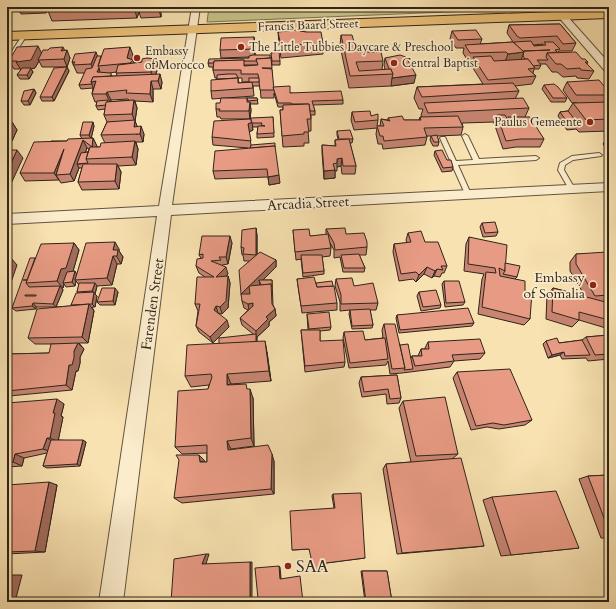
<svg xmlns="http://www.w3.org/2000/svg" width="616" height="609" font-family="Cardo,serif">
<rect width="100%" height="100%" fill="#f9e2b1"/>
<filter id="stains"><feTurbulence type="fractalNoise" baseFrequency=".005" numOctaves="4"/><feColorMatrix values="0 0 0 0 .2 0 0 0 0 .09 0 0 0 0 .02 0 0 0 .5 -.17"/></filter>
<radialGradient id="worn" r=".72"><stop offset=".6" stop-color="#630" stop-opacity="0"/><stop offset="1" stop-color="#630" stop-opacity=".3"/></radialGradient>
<polygon fill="#c5c187" stroke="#7a7250" points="209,7 541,7 542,8 207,22"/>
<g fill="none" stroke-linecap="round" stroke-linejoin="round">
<defs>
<g id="service">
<polygon points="23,34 27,35 9,63 7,64 7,59"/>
<polygon points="465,134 468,136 479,159 536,156 539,158 536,160 458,165 471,194 470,196 466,196 440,138 441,137 445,137 456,161 473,160 462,136"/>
<polygon points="599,153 602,155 601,156 573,160 565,165 564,170 575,189 574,191 570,191 558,170 560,163 572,156"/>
</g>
<g id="minor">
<polygon points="192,7 200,7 172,205 609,183 609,191 171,215 123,602 99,602 157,216 7,224 7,214 159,206"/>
<polygon points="550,7 559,7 609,63 609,72 605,71"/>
</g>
<polygon id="primary" points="609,10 609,18 7,40 7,32"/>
</defs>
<use href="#service" stroke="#625440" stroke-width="2"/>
<use href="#minor" stroke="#625440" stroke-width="2"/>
<use href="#primary" stroke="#2f241a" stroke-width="2"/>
<use href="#service" fill="#fbeccc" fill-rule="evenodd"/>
<use href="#minor" fill="#fbeccc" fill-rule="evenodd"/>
<use href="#primary" fill="#ecc178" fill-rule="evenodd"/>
</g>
<g fill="#c88572" stroke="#2f241a" fill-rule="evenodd">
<polygon points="17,7 165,7 165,9 160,9 161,14 161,17 141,18 139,12 137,18 52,21 48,11 46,13 21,14"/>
<path d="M560 24 576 43 572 51H559L558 52 582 59 588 62 587 64 594 71 589 79 577 78 576 76 563 77 557 72H552L546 64H540L541 65 539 69H534L533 73 536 76 532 84 515 86 519 91 515 99 529 108 525 117 544 139 540 147H516L503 149 494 123V122L462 123 463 127 461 135 437 136 439 142 438 146H433L430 140 431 136H427V137L425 145 383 149 382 144H378L376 134 377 128 354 130 351 120 352 112 371 116 378 120 377 126H380L381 119 388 120V118L404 120H419L420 117H422L421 115 423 109H419L414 98 417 87 483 84 471 65 472 61H468L463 53 464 48H456L450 39 452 31 482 39 480 44 513 42 507 33 509 25ZM543 44V45L534 46 533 45Z"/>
<polygon points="300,31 306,32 323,43 323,54 281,58 279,44 278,32"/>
<polygon points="341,35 357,52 383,61 382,70 385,69 384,65 385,58 414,83 391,86 349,88 340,46"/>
<path d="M254 37 255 55 271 58 273 87 291 93 343 100V104L313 105 315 111V115H311V131H308L309 143H304V146L283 147 280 110H283V107H278L274 93V98H261L260 86H253L254 96 212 99 211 91 217 79V78H215L213 70V67H209L208 63 249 58V57L221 58 220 50ZM244 65H257V66H244ZM238 78H242V82H249L239 83Z"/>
<polygon points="65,51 70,58 67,67 42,67 39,61 35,68 31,69 33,72 29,79 20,79 17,75 21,70 20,69 14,69 9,61 41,53"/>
<polygon points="271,53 280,61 280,65 272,65"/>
<path d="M133 55 132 60 134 63 142 62 156 59 158 67 156 74 162 82 161 89H153V102L135 101 137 108 135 121 137 127 144 134 143 142H136L138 149 136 165 118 166 121 172 119 189 82 190 78 182 82 168H79L74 181 61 183 59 180 25 181 20 173 51 141H67L82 139 80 135 94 126 91 138H93L97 147H100L105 143 101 135 107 122 104 115 105 109 98 110 96 106 97 102H95L92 94 93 88 81 89 79 85 85 73H77L72 62ZM116 72 117 76H112L110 73ZM128 99 129 100 110 102 111 100ZM87 148 89 149 88 152H85Z"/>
<polygon points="67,67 69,71 54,101 42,101 40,97"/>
<polygon points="567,82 609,92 609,98 606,102 609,102 609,131 579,132 576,129 567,130 558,116 560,112 568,111 573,103 577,103 572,103 563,90"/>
<polygon points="544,85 567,98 565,102 551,102 542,89"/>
<polygon points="34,89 36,93 30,105 24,105 21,101"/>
<polygon points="247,98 257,98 258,104 250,104 251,110 250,119 221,119 220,117 217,117 216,109 220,103"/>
<polygon points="273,117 274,137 257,138 257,134 258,127 252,127 253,130 249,132 251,145 280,183 269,185 268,177 215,179 213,171 248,148 213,145 212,137 251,121"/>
<polygon points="7,122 12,122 17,130 12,141 7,142"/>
<polygon points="337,131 353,139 352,143 350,143 356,166 355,174 342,174 341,166 337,167 337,171 335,171 335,178 324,179 322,153 322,145 335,146 335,140 338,139 337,135"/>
<polygon points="609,135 609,152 603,144"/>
<polygon points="435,151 447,160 453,167 452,171 442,172 434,155"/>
<polygon points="482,223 498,232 496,236 483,237 480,227"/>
<polygon points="256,228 257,236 257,254 276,260 276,267 263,280 272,280 273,305 275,309 276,316 269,322 269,326 257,337 257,342 267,352 271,381 231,384 247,389 253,398 254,446 231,449 231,450 274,461 274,494 182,503 174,498 205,462 207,462 207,453 182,454 175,447 208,389 209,385 191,387 185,376 219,344 253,334 242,325 240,318 248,310 244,308 242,301 249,261 244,261 243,255 242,255 241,247"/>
<polygon points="326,229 346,234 367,247 366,255 359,255 365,268 364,272 343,272 340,257 334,258 334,250 330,243 331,248 330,256 322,257 324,271 324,274 303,277 301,259 296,260 293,230 310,236 326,235"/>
<polygon points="408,233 425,242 447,266 444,273 442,273 440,277 434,276 432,278 424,274 416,282 413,279 399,281 393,252 394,244 407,243 406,240"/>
<polygon points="469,237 505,263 517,277 515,279 525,291 530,319 524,325 478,314 482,279 484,274 464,271 466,244"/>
<path d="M74 243 79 250 73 271 77 274 119 249V251L123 257 121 264H117L112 285 97 286 95 294 97 296 95 307H92L94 311 88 343H79L84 349 80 357V363L78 371H76L72 390 9 396 7 395V354H8L49 353 68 344H35L28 338 55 307H36V309L16 311 12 308 35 258ZM76 281 79 285 77 292 78 293 71 305 72 306 56 307 63 290 62 288H63L64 284 66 287 75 286Z"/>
<polygon points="232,243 228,264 222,265 228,274 226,276 228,276 230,283 228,308 222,314 218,313 229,327 213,343 199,332 196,326 198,311 195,304 205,277 199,273 196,266 201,258 199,255"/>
<polygon points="576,254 609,256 609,329 579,320 572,327 546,319 547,295 553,288 585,296 570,271 570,262"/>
<polygon points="297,279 316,283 337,303 337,310 302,313 298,286"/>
<polygon points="336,279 354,286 378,303 376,310 370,310 373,325 372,328 352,329 349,314 350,310 340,311 340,302 335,286"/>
<polygon points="444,281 465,302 463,305 445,307 442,284"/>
<polygon points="118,292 115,305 100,305 97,302"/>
<polygon points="419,292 441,305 440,308 421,311 417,296"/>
<polygon points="307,314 331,327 330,330 320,331 320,341 345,362 344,367 305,372 301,330 308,330"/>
<polygon points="397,315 474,323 472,326 399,333 396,318"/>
<polygon points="384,324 400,345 411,358 412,356 418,356 421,349 425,349 425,348 428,342 485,353 480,359 454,361 450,367 402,373 390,374 388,361 386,365 349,368 343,338 344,332 365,340 383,338 382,330"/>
<polygon points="609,335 609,359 588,361 586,358 562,359 560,355 548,358 543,344 546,341 559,343 582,340 586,337"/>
<polygon points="457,372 532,420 525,425 499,429 487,427 471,430 453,378"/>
<polygon points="397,375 401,398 399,403 387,404 386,394 362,397 359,383 361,377"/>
<polygon points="403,401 458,454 452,459 484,546 476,547 397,554 383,469 386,464 411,462 399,408"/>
<polygon points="7,403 64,404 61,416 63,417 58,440 86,442 80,466 47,468 43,466 47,453 24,458 22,466 7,467"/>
<polygon points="609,475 609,538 601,538 579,479 588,476"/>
<polygon points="7,485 57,485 45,552 7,554"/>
<polygon points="333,494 365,558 326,563 309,549 293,550 292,550 334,508 332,496"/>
<polygon points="492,497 579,548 501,556 483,500"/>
<polygon points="361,571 387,571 392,602 365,602"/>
</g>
<g fill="#a26c5c" stroke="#2f241a">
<polygon points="43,7 49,7 47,9 48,11 46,13"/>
<polygon points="134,7 137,7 139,12 137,18"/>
<polygon points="158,7 159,7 161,14 161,17"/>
<polygon points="254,37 255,44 255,57 254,49"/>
<polygon points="38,46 42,54 38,60 39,61 35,68 31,69 33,72 29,79 27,75 21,70 16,62"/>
<polygon points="63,47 66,53 67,50 70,58 67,67 61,51"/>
<polygon points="130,47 133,55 131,62 133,60 136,68 133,71 130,63 127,58"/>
<polygon points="7,52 9,55 7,59"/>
<polygon points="96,52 99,60 94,72 91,64"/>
<polygon points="524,52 521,60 505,62 508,54"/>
<polygon points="156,59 158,67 154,80 151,72"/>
<polygon points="67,67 69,71 54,101 52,97"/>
<polygon points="99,68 100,72 99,76 97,72"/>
<polygon points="160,74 162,82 161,89 158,81"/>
<polygon points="416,75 414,83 391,86 392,78"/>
<polygon points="96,81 94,90 91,82"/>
<polygon points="151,81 153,89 153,102 150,94"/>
<polygon points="34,89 36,93 30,105 28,101"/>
<polygon points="107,92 111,100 110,102 106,94"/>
<polygon points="134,100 137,108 135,121 138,128 137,135 134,127 135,122 132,114"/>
<polygon points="250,102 251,110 250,119 249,111"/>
<polygon points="12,122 17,130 12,141 7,134"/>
<polygon points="93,122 94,126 91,139 89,135"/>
<polygon points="252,122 253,130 249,132 248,124"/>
<polygon points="141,126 144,134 143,142 140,134"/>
<polygon points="93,138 97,146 96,155 92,147"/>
<polygon points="83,140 87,148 81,164 77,164 79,168 74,181 70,174"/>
<polygon points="135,141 138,149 136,165 132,157"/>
<polygon points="64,149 56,175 59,180 54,173"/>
<polygon points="17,150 23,158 9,188 7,188 7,172"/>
<polygon points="342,158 341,166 337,167 337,159"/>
<polygon points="117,164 121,172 119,189 115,181"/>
<polygon points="335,170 335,178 324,179 324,171"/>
<polygon points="279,175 280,183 269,185 268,177"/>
<polygon points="256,228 257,236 257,262 256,255"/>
<polygon points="230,236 232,243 228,264 226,257"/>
<polygon points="115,242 119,249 119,251 123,257 121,264 113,250"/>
<polygon points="74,243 79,250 72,275 63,283 64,284 63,288 57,281 61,269"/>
<polygon points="113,256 117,264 112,285 107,278"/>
<polygon points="11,258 17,265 7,294 7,267"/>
<polygon points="276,260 276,267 260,283 259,280 260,284 243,301 241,294"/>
<polygon points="226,267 228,274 218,284 216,277"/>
<polygon points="427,267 424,274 416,282 419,275"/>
<polygon points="437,269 434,276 432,278 435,271"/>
<polygon points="75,271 77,275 75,280 76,281 75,286 72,282"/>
<polygon points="228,276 230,283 228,308 222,314 220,307"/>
<polygon points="95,283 97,286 95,294 97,296 95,307 92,304 94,293 92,291"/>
<polygon points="60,286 63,290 56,307 53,304"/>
<polygon points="115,288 118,292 115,305 113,301"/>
<polygon points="33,303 36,307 36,309 32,306"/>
<polygon points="253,303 254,310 249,311 248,304"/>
<polygon points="89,304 94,311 88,343 82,337"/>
<polygon points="216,306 218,313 217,317 214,310"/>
<polygon points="275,309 276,316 269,322 269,326 257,337 256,348 256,331 266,317"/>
<polygon points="227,320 229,327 213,343 210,337"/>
<polygon points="265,341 267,352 271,381 269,371"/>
<polygon points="78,343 84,349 80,357 80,363 78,371 76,371 72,390 66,385 69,365 74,351"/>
<polygon points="564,352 560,355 548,358 552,355"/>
<polygon points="227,374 231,384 227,385"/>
<polygon points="250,389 253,398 254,446 251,438"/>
<polygon points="57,399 64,404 61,416 63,417 58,442 50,438 53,413"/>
<polygon points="47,438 54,442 51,452 43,449"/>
<polygon points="83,440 86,442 80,466 77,464"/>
<polygon points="227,441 231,449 232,457 228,450"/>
<polygon points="15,454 24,458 22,466 13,462"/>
<polygon points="272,454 274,461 274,494 271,489"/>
<polygon points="199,455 205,461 200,462"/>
<polygon points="49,482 57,485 45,552 35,551"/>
<polygon points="206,554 209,554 206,564 202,564"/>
<polygon points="250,562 252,562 252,598 250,599"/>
<polygon points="279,566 280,567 281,578 280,579"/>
<polygon points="11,575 22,575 15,602 7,602 7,592"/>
</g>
<g fill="#e89b84" stroke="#2f241a" fill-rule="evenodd">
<polygon points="48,7 122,7 47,9"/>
<polygon points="560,24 576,43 563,44 557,36 520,38 517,36 509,25"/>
<polygon points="299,30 300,31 306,32 321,32 323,43 281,46 278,32"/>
<polygon points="476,30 482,39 458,40 452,31"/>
<polygon points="341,35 352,35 357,52 381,52 383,61 356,62 359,71 391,69 393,74 350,76"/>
<polygon points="254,37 254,49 220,50 221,38"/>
<polygon points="531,41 534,46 546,45 544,42 553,42 560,49 555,50 557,52 547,53 546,57 548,60 537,60 541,65 533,66 528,59 525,59 523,56 524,51 550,50 523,51 516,45 514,42"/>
<polygon points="513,42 524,52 508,54 506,52 470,53 465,45"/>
<polygon points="38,46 31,60 16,62 17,61 9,61 17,47"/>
<polygon points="63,47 61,51 67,50 64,59 38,60 43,50 48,50 50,48"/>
<polygon points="130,47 127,58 133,60 130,63 98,66 104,49"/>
<polygon points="96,52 91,64 73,65 75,62 72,62 75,54"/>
<polygon points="279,52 280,61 272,61 271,53"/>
<polygon points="576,52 582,59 585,59 588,62 585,62 594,71 581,70 580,68 567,69 561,64 556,64 547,53"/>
<polygon points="253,55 270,55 270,58 256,59 257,61 244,61 244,60 214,61 214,63 208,63 209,59 249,58 249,56"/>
<polygon points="400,55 406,57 416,75 392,78 393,74 391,69 389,69 385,58"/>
<polygon points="97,56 101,56 98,66 99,68 97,72 111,73 111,76 93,77 91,82 92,84 79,85 86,69 92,68"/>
<polygon points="491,56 494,61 528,59 535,68 528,69 536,76 488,80 473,57"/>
<polygon points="147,58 156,59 151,72 116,73 118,65 142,62 142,59"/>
<polygon points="271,58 272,68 262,68 272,69 274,90 260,90 258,74 241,74 241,70 213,70 214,61 244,60 244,66 258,65 256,59"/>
<polygon points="67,67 52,97 40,97 54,68"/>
<polygon points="22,68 31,68 27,75 17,75"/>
<polygon points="160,74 158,81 151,81 150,94 126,93 127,90 107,92 106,94 92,94 96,81 91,82 93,77"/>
<polygon points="228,74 236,74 238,78 217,79 217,75"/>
<polygon points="238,78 238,83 252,82 253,88 211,91 211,80"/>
<rect x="249" y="78" width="10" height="4"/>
<polygon points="599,80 609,92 609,95 576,95 567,82"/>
<polygon points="513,83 519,91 422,97 417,87"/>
<polygon points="554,84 558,87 567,98 553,98 544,85"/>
<polygon points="290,86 290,93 341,91 343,100 312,101 315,111 310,111 309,104 292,104 291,103 278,103 273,87"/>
<polygon points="34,89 28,101 21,101 24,91"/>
<polygon points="221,98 247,98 247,102 250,102 249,111 219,111 220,109 216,109 216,103 220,103"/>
<polygon points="247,98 257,98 258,100 248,101"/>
<polygon points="523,98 529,108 428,113 424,103"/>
<polygon points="108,100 106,105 96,106 97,101"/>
<polygon points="134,100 132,114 104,115 106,102"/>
<polygon points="609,102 609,119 586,120 573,103"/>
<polygon points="309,104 311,119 307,119 309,132 304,132 304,134 282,136 280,110 283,110 283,105"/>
<polygon points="370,111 371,116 378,114 378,120 355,122 352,112"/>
<polygon points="568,111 579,125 570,126 560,112"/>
<polygon points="497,115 505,115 511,125 508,117 530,117 544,139 520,139 506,141"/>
<polygon points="402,116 404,120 421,120 420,117 458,116 463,127 424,128 427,137 384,141 383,136 380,136 377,126 384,126 381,119 390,121 388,118"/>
<polygon points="273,117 274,133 257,134 258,126 265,126 261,125 262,123 252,123 251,121 251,118"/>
<polygon points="250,119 252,122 248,124 251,141 212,137 214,121"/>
<polygon points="135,120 134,127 141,126 140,134 101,135 107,122"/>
<polygon points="7,122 12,122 7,133"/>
<polygon points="83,122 93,122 89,135 80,135"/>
<polygon points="350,130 353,139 339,139 337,131"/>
<polygon points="437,135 439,142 434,142 431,136"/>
<polygon points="93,138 92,147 83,140 70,174 56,175 64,149 54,173 20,173 34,142 67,141 68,139"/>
<polygon points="349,139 356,166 343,166 342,158 337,159 337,163 333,164 335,170 324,171 322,145 336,146 335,140"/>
<polygon points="135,141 132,157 86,159 90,147 100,147 101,143"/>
<polygon points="275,143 275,147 275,146 250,148 251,145"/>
<polygon points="275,146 279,175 268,177 267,169 213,171 215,151"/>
<polygon points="7,150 17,150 7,172"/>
<polygon points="442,150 447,160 451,160 453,167 443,168 435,151"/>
<polygon points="88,152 86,159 88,163 77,164 81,153"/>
<polygon points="83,164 117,164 115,181 78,182"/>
<polygon points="495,222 498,232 485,233 482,223"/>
<polygon points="256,228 256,255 243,254 244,248 241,247 242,230"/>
<polygon points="345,228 346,234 364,233 367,242 367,247 335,250 334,243 326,229"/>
<polygon points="309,229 310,236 328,234 331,248 295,252 293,230"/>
<polygon points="421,231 425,242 438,242 447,266 441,266 443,270 437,269 435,271 427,267 419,275 416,272 401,274 394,244 411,242 408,233"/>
<polygon points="202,236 230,236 226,257 219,257 221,260 211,261 226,267 216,277 228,276 226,301 220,307 216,306 214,310 227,320 210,337 196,326 200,304 195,304 197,277 214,277 196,266 197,259 203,258 203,254 199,255"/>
<polygon points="469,237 507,245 505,271 499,268 500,276 525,281 525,291 532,292 530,319 482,307 486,272 496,273 495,268 468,264"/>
<polygon points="115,242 113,250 118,250 117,256 113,256 107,278 75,280 86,243"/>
<polygon points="74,243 66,268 61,269 57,281 26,283 41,244"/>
<polygon points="260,252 276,260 241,294 239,270"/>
<polygon points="607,252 609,256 609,295 595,296 576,264 576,254"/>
<polygon points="359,254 365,268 344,268 341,255"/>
<polygon points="301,255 322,255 324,271 303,273"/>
<polygon points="7,258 11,258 7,267"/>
<path d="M30 258H35L27 280H23H27L26 283 29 287 60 286 53 304 33 303 32 306 12 308ZM25 295H36V296H25Z"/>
<polygon points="505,263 520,266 517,277 503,274 505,271"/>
<polygon points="75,271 72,282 63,283 67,272"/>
<polygon points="314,277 317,287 334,286 337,303 301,306 297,279"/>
<polygon points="352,278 354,286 373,283 378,303 341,304 341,295 336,279"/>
<polygon points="259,280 272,280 272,287 271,284 261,285"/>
<polygon points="332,281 333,286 317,287 316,283"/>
<polygon points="444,281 459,281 465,302 446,303"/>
<polygon points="79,283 95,283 92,291 77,292"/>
<polygon points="271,284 272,304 275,309 266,317 268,319 256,331 240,318 253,306 253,303 248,304 242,301 241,294 250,294 249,286"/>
<polygon points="102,288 115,288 113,301 97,302"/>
<polygon points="553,288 609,303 609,320 579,312 579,320 552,312"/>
<polygon points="436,290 441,305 423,307 419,292"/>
<polygon points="94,292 92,304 71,305 76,293"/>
<polygon points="89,304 82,337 28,338 37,309"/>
<polygon points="468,308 474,323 400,330 397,315"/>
<polygon points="370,309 373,325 352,326 350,310"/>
<polygon points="329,312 331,327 309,329 307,314"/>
<polygon points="384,324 395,324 405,368 392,369"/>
<polygon points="301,330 320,330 320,341 343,340 345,362 305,366"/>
<polygon points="363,331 365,340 385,338 388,359 350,363 344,332"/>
<polygon points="256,334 256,342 219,344 219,338"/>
<polygon points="609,335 609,354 595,355 586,337"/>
<polygon points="557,338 559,343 582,340 590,355 565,356 564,352 552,355 546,341"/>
<polygon points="480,339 485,353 452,355 454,361 415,366 412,356 422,356 421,349 429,349 428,342"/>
<polygon points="265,341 269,371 227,374 227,385 246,384 247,389 250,389 251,438 227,441 228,450 268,445 272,454 271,489 174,498 179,460 176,455 199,455 200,462 207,462 207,445 175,447 178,391 208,389 212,377 211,374 185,376 187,345"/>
<polygon points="78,343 74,351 74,358 72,365 69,365 66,385 7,391 7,373 9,366 7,367 7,356 8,354 49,353 51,344"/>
<polygon points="408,344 413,369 404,370 405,368 400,345"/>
<polygon points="510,369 532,420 504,425 493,423 476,426 457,372"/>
<polygon points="397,375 401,398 390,399 388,389 364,392 361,377"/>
<polygon points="445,397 458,454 416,456 403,401"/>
<polygon points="57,399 53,413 55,413 50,438 47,438 43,449 15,454 13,462 7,463 7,403"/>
<polygon points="51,440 83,440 77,464 43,466"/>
<polygon points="461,458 484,546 402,553 386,464"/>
<polygon points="609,475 609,531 588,476"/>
<polygon points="49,482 35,551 7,552 7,485"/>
<polygon points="556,491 579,548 511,555 492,497"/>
<polygon points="361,493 365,558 326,563 326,568 314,571 309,549 292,550 290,511 335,508 333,494"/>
<polygon points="206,554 202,564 250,562 250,599 258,599 255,568 279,566 280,579 300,576 303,602 171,602 174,559"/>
<polygon points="362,571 387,571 392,602 366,602"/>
<polygon points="11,575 7,592 7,576"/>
</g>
<g fill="#8f2418" stroke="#fbeccc" stroke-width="1.5">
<circle cx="241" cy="47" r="4"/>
<circle cx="137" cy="58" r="4"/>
<circle cx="394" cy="63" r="4"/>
<circle cx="590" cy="122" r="4"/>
<circle cx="593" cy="285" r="4"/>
<circle cx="288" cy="566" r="4"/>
</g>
<g text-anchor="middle" stroke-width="3.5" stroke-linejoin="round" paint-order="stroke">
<g font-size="12" fill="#2f241a" stroke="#fbeccc">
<text transform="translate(308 25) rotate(-2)" y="4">Francis Baard Street</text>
</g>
<g font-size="12" fill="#2f241a" stroke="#fbeccc" text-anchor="start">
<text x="249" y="51">The Little Tubbies Daycare &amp; Preschool</text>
<text x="145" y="55">Embassy<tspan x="145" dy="14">of Morocco</tspan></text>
<text x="402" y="67">Central Baptist</text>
<text x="582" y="126" text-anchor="end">Paulus Gemeente</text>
</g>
<g font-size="14" fill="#2f241a" stroke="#fbeccc">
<text transform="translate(308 203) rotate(-3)" y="5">Arcadia Street</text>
<text transform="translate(152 304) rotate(-82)" y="5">Farenden Street</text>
</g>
<g font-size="14" fill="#2f241a" stroke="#fbeccc" text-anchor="end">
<text x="585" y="282">Embassy<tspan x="585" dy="16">of Somalia</tspan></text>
</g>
<g font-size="17" fill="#2f241a" stroke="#fbeccc" text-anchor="start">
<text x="296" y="572">SAA</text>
</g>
</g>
<rect width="616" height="609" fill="none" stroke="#f9e2b1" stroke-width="24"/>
<rect x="8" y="8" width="600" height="593" fill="none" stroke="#2f241a" stroke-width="2"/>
<rect x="12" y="12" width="592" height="585" fill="none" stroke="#2f241a"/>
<rect width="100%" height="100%" filter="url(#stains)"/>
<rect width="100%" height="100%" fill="url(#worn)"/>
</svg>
